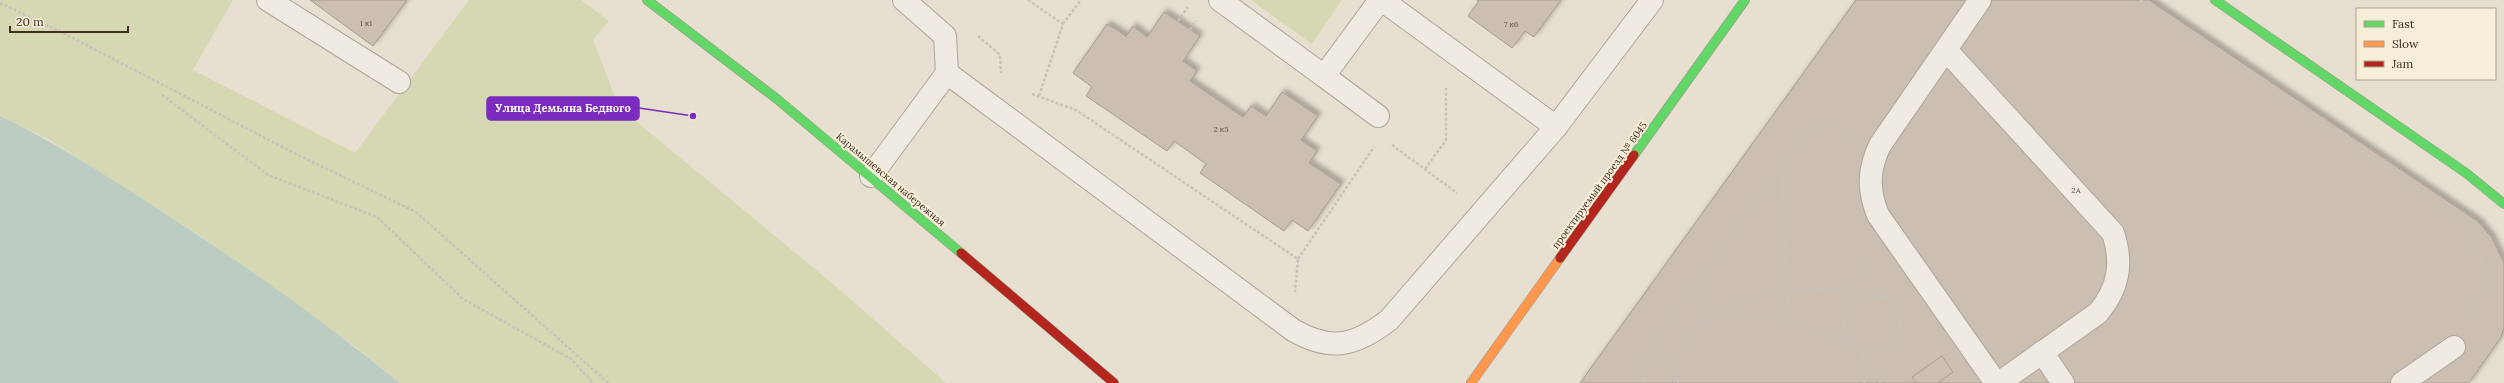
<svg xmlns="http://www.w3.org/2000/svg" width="2504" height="383" font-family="Lora,serif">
<defs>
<filter id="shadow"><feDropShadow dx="3.5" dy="-3.5" stdDeviation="2" flood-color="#0004"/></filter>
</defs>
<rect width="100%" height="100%" fill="#e7e0d1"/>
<g fill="#d6d7b3">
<polygon points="0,0 233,0 193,70 355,153 469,0 581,0 609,21 593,40 619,107 840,290 946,383 400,383 357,348 202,237 48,139 0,116"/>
<polygon points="1251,0 1342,0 1312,44"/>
</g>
<path fill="#bcccc2" d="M0 116C51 140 96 169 144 200 232 256 319 317 400 383H0Z"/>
<g fill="#cbbfb2" stroke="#a89c90" filter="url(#shadow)">
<polygon points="310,0 407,0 373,46"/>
<polygon points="1477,0 1561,0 1534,37 1525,31 1512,48 1468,16 1479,1"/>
<polygon points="1856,0 2149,0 2479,222 2492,238 2504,263 2504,327 2501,337 2469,383 1580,383"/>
<polygon points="1164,12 1200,36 1183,61 1197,71 1190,81 1243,117 1251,106 1266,116 1282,92 1318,116 1301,140 1317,151 1309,163 1341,184 1308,231 1292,220 1284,231 1200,173 1206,164 1174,141 1167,151 1086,96 1092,87 1073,73 1107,24 1126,36 1133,26 1147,37"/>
<polygon points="1942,356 1953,372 1938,383 1916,383 1912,377"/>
</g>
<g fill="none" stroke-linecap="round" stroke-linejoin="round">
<defs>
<g id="lane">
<polyline points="268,0 399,82"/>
<polyline points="904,0 945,36 947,73"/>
<polyline points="1220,0 1324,76"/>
<polyline points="1382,0 1556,127"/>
<path d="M1980 0 1880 145C1868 170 1868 190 1878 215L1996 383"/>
<path d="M1946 50 2113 233C2123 263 2119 288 2098 313L1999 383"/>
<polyline points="1378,116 1324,76 1380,0"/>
<path d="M871 176 947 73 1293 330C1331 352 1355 346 1389 320L1556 127 1652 0"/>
<polyline points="2042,352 2063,383"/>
<polyline points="2402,383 2454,347"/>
</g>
<g id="fast">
<polyline points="647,0 777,99 961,253"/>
<polyline points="2215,0 2466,173 2504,204"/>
<polyline points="1634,155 1745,0"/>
</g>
<polyline id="slow" points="1471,383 1560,258"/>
<g id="jam">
<polyline points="961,253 1114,383"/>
<polyline points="1560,258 1634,155"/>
</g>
</defs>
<use href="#lane" stroke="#ada599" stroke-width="24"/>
<use href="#fast" stroke="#9c958a" stroke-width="10"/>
<use href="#slow" stroke="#9c958a" stroke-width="10"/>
<use href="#jam" stroke="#9c958a" stroke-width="10"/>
<g stroke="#c8c2b9" stroke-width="2.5" stroke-dasharray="3 2" stroke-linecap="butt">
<polyline points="1028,0 1063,24 1039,96"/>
<path d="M2140 0 2462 220C2483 246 2495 291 2464 316"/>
<polyline points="0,3 65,34 300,156 416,212 608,383"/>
<polyline points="1178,21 1188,7"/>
<polyline points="1063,24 1081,0"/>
<polyline points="1190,30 1196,21"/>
<polyline points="978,36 1000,55 1001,73"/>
<polyline points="1032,94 1076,110 1298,259 1295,292"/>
<polyline points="162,95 268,175 377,217 463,299 571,359 593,383"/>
<polyline points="1392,145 1457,193"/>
<polyline points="1782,166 1788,321"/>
<polyline points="1425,169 1446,140 1446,86"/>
<polyline points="1298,259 1374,147"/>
<polyline points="1692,289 1714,312"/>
<polyline points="1852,290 1865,253"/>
<circle cx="1872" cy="324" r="28"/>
<path d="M1700 326C1728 310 1772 314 1802 325 1818 331 1834 339 1851 343"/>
<path d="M1695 328C1733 292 1804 285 1854 291 1869 292 1884 297 1898 301"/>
<polyline points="1862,351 1864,364 1881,383"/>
<polyline points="1645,357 1675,363"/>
<polyline points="1643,383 1642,366 1649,349 1813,123 1824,120 1849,138"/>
<path d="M1678 383C1673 360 1679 345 1695 328"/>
<polyline points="1864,383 1870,371"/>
</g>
<use href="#lane" stroke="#efebe3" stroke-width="22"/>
<use href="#fast" stroke="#63d668" stroke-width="9"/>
<use href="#slow" stroke="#ff974d" stroke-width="9"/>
<use href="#jam" stroke="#b3261e" stroke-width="9"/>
</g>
<g text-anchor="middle" stroke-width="4" stroke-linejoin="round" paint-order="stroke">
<g font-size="8" fill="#605244">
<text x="366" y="26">1 к1</text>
<text x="1511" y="27">7 к6</text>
<text x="1221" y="132">2 к5</text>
<text x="2076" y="193">2А</text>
</g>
<g font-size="10" fill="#3d2e20" stroke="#f7eed8">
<text transform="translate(891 179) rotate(40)" y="4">Карамышевская набережная</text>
<text transform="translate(1599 185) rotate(-54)" y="4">проектируемый проезд № 6045</text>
</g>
</g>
<path fill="none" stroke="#7b2cbf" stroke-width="1.5" d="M693 116L639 108"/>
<circle fill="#7b2cbf" stroke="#f7eed8" stroke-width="1.5" cx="693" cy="116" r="4"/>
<rect fill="#7b2cbf" stroke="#7b2cbf" stroke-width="1.5" x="487" y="97" width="152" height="23" rx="4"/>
<g font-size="11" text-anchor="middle" font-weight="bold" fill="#fff">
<text x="563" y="112">Улица Демьяна Бедного</text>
</g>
<rect x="2356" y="8" width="140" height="72" fill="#f7eed8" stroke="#ada18e"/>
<rect x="2364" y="21" width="20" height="6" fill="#63d668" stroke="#ada18e"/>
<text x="2392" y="28" font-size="12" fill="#3d2e20">Fast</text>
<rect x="2364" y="41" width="20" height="6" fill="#ff974d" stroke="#ada18e"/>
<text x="2392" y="48" font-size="12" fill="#3d2e20">Slow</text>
<rect x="2364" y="61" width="20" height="6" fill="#b3261e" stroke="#ada18e"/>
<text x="2392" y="68" font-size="12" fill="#3d2e20">Jam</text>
<path d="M10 26v6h118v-6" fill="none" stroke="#3d2e20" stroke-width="2"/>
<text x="16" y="26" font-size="12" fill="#3d2e20" stroke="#f7eed8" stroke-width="3" paint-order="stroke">20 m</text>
</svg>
